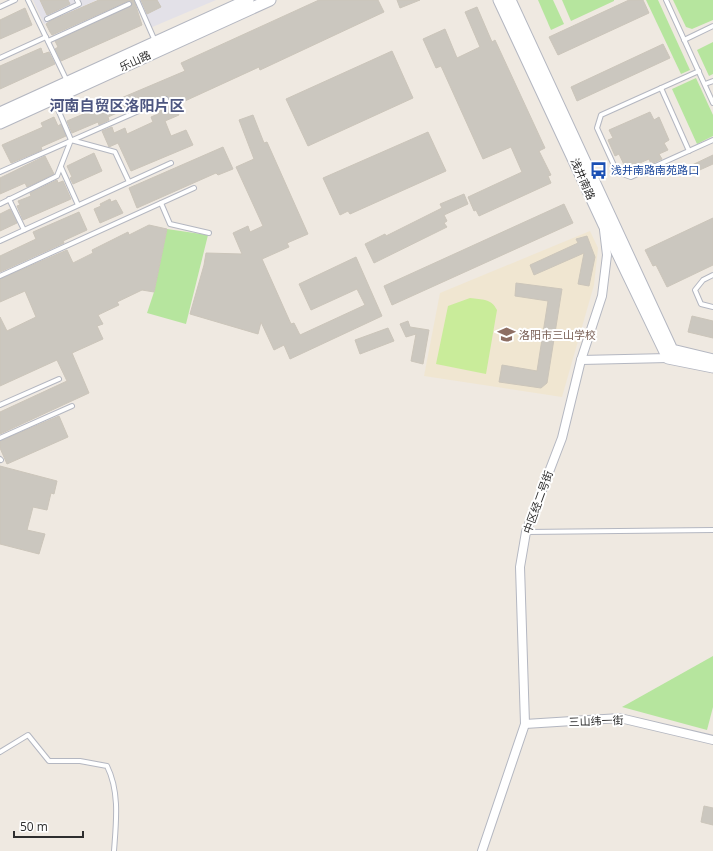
<svg xmlns="http://www.w3.org/2000/svg" width="713" height="851" font-family="'Open Sans','Noto Sans SC',sans-serif">
<rect width="100%" height="100%" fill="#efe9e1"/>
<g fill="#e3e1e8">
<polygon points="33,0 97,0 44,24"/>
<polygon points="137,0 216,0 150,28"/>
</g>
<polygon fill="#f0e6d1" points="590,231 598,248 594,285 562,397 424,376 440,293"/>
<g fill="#b6e59e">
<polygon points="538,0 553,0 564,24 551,30"/>
<polygon points="562,0 614,0 614,1 571,21"/>
<polygon points="646,0 658,0 690,70 681,74"/>
<polygon points="673,0 713,0 713,20 692,29 686,27"/>
<polygon points="713,42 713,74 709,76 697,50"/>
<polygon points="696,78 713,115 713,136 697,144 672,89"/>
<polygon points="167,229 208,235 186,324 147,313 154,292"/>
<polygon points="713,656 713,707 707,730 622,707"/>
</g>
<path fill="#c9ec9a" d="M470 298C482 300 491 298 497 310L486 374 436 364 448 306Z"/>
<g fill="#cbc7bf" stroke="#cbc5ba">
<polygon points="40,0 68,0 70,4 47,15"/>
<polygon points="99,0 134,0 142,25 61,61 55,49 58,47 55,41 132,5 131,1 128,1 52,35 50,32 46,24 50,21"/>
<polygon points="141,0 157,0 161,7 147,14"/>
<polygon points="319,0 378,0 384,12 260,70 259,67 174,106 179,115 165,121 171,136 186,130 193,145 131,171 118,143 109,147 102,131 112,127 114,133 125,128 127,134 153,122 151,117 160,113 157,107 169,101 169,97 166,96 154,100 153,97 108,117 109,120 99,125 98,122 72,133 67,121 185,71 181,63"/>
<polygon points="397,0 420,0 400,8"/>
<polygon points="629,0 643,0 649,13 558,55 549,37"/>
<polygon points="477,7 492,42 495,40 545,148 539,151 551,175 548,176 551,183 479,216 476,210 474,211 468,197 522,172 511,147 483,159 441,66 436,68 423,39 445,29 457,58 480,47 465,12"/>
<polygon points="25,8 32,25 0,39 0,20"/>
<polygon points="663,44 670,58 577,101 571,87"/>
<polygon points="41,48 43,54 49,52 55,64 0,89 0,66"/>
<polygon points="392,51 413,98 308,146 286,99"/>
<polygon points="650,112 654,120 659,117 669,140 664,143 668,150 659,154 662,159 651,164 649,159 626,169 619,154 615,156 608,140 613,138 609,130"/>
<polygon points="253,115 264,143 267,142 308,234 287,243 289,247 262,259 291,324 294,323 300,335 365,305 357,289 311,310 299,284 356,257 382,316 290,359 284,345 274,350 261,322 258,334 190,314 204,265 206,253 242,254 233,233 248,226 250,232 263,226 236,167 254,159 239,120"/>
<polygon points="54,117 58,126 61,124 66,136 41,147 42,150 11,163 2,145 43,127 41,123"/>
<polygon points="428,132 446,171 350,214 348,211 340,215 323,178"/>
<polygon points="223,147 233,169 218,175 216,173 137,208 129,188"/>
<polygon points="94,153 102,171 73,184 70,178 72,177 67,166"/>
<polygon points="713,155 713,164 693,173 690,166"/>
<polygon points="45,156 54,174 27,187 25,183 0,194 0,178"/>
<polygon points="57,180 58,183 63,181 71,199 23,220 17,206 20,205 18,201 31,196 30,193"/>
<polygon points="464,194 468,204 444,215 447,221 444,223 447,227 374,263 365,244 385,234 386,236 442,208 440,204"/>
<polygon points="110,199 111,202 116,200 123,213 100,223 94,209 101,206 100,204"/>
<polygon points="564,204 573,223 392,305 384,286"/>
<polygon points="10,209 17,223 0,231 0,214"/>
<polygon points="79,212 87,230 63,241 64,243 0,272 0,256 36,239 33,232"/>
<polygon points="713,218 713,265 667,287 656,265 653,266 645,250"/>
<polygon points="149,225 167,229 154,292 142,290 117,302 119,305 98,315 103,324 97,326 103,339 72,353 89,393 0,434 0,412 67,381 57,360 0,386 0,317 7,331 36,317 25,291 0,302 0,279 67,250 73,263 93,253 92,250 128,232 129,235"/>
<polygon points="587,236 595,257 589,286 578,284 584,253 534,275 530,265 578,243 576,239"/>
<polygon points="516,283 562,289 547,383 541,388 499,382 502,365 537,371 548,301 515,296"/>
<polygon points="692,316 713,321 713,338 688,332"/>
<polygon points="408,321 410,327 429,330 423,364 411,361 416,334 406,337 400,324"/>
<polygon points="388,328 394,341 360,354 355,340"/>
<polygon points="59,416 68,437 7,464 0,448 0,441"/>
<polygon points="0,466 57,481 54,494 51,493 47,510 33,507 27,530 45,534 39,554 0,544"/>
<polygon points="704,806 713,808 713,825 701,822"/>
</g>
<g fill="none" stroke-linecap="round" stroke-linejoin="round">
<defs>
<g id="lane">
<polyline points="28,0 67,81"/>
<polyline points="137,0 155,41"/>
<polyline points="666,0 713,103"/>
<polyline points="0,7 15,0"/>
<polyline points="47,19 79,4 77,0"/>
<polyline points="684,40 713,26"/>
<polyline points="48,41 129,4"/>
<polyline points="0,58 46,37"/>
<polyline points="699,71 601,115 597,128 617,172 631,177 713,140"/>
<polyline points="705,84 713,81"/>
<polyline points="661,88 689,151"/>
<polyline points="54,100 71,140"/>
<polyline points="61,167 78,205"/>
<polyline points="0,172 166,99"/>
<polyline points="9,199 24,230"/>
<polyline points="161,203 170,224 209,233"/>
<polyline points="0,204 57,176 71,140 115,152 129,182"/>
<polyline points="0,241 171,163"/>
<polyline points="713,275 703,280 695,290 701,304 713,307"/>
<polyline points="0,276 194,188"/>
<polyline points="0,405 59,379"/>
<polyline points="0,438 72,406"/>
<polyline points="0,459 1,460"/>
<polyline points="526,532 713,530"/>
<path d="M0 752 28 735 49 761H80L107 766C120 792 116 823 114 851"/>
</g>
<g id="street">
<polyline points="581,360 668,358 670,354"/>
<polyline points="525,724 620,718 713,740"/>
<polyline points="482,851 525,724 520,567 526,532 562,438 581,360 602,296 607,255 604,230"/>
</g>
<g id="secondary">
<polyline points="499,0 604,225 668,358 713,367"/>
<polyline points="510,0 672,350 713,360"/>
<polyline points="0,113 248,0"/>
<polyline points="0,123 270,0"/>
</g>
</defs>
<use href="#lane" stroke="#b4b7c1" stroke-width="6"/>
<use href="#street" stroke="#b4b7c1" stroke-width="10"/>
<use href="#secondary" stroke="#b4b7c1" stroke-width="13"/>
<use href="#lane" stroke="#fff" stroke-width="4"/>
<use href="#street" stroke="#fff" stroke-width="8"/>
<use href="#secondary" stroke="#fff" stroke-width="11"/>
</g>
<defs>
<symbol id="bus-bare" viewBox="-9 -9 18 18"><path d="M-5-6H5V4H4V6H2V4H-2V6H-4V4H-5ZM-3.5-4V0h7V-4ZM-3.5 1.2v1.5H-2V1.2ZM2 1.2v1.5H3.5V1.2Z" fill="#1a4fb4" stroke="#fff" stroke-width="2.5" paint-order="stroke"/></symbol>
<symbol id="school-bare" viewBox="-9 -9 18 18"><path d="M0-5L7-2L0 1L-7-2ZM-4 1L0 2.5L4 1V4Q0 6-4 4Z" fill="#8d6e63" stroke="#fff" stroke-width="2.5" paint-order="stroke"/></symbol>
</defs>
<g fill-rule="evenodd">
<use href="#bus-bare" x="586" y="158" width="25" height="25"/>
<use href="#school-bare" x="494" y="322" width="25" height="25"/>
</g>
<g text-anchor="middle" stroke-width="4" stroke-linejoin="round" paint-order="stroke">
<g font-size="11" fill="#2e2e2e" stroke="#fff">
<text transform="translate(135 61) rotate(-25)" y="4">乐山路</text>
<text transform="translate(583 179) rotate(66)" y="4">浅井南路</text>
<text transform="translate(538 502) rotate(-70)" y="4">中区经二号街</text>
<text transform="translate(596 721) rotate(-2)" y="4">三山纬一街</text>
</g>
<g font-size="11" fill="#164399" stroke="#fff" text-anchor="start">
<text x="611" y="174">浅井南路南苑路口</text>
</g>
<g font-size="11" fill="#785e54" stroke="#fff" text-anchor="start">
<text x="519" y="339">洛阳市三山学校</text>
</g>
<g font-size="15" font-weight="bold" fill="#4d5680" stroke="#fff">
<text x="117" y="111">河南自贸区洛阳片区</text>
</g>
</g>
<path d="M14 831v6h69v-6" fill="none" stroke="#2e2e2e" stroke-width="2"/>
<text x="20" y="831" font-size="12" fill="#2e2e2e" stroke="#ffffff" stroke-width="3" paint-order="stroke">50 m</text>
</svg>
